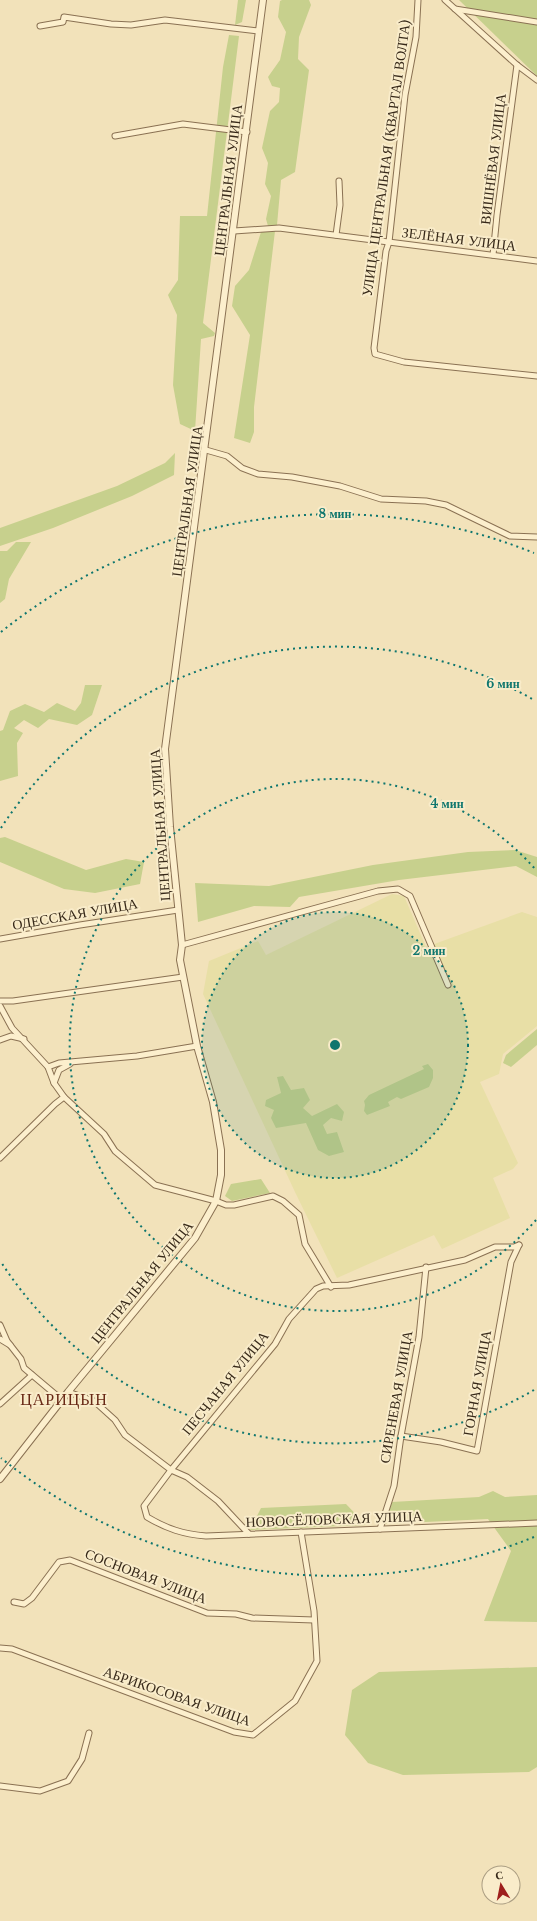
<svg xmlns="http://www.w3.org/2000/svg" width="537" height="1921" font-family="'Libre Baskerville',serif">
<rect width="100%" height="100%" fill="#f2e2ba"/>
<polygon fill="#e8dfa6" points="392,894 404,896 426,947 522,912 537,917 537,1026 503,1054 499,1074 480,1082 518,1163 513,1169 493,1178 510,1218 442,1249 434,1235 337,1278 295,1192 203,994 209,961 258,941 266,955"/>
<g fill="#c7d08d">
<polygon points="238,0 246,0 242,22 235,25"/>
<polygon points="282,0 309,0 311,5 299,37 298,59 309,70 295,172 281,180 277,225 268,226 266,219 271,196 265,184 268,163 262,148 270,111 279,102 280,88 272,86 268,77 280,60 286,32 278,17 280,1"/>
<polygon points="459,0 537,0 537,76"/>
<polygon points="229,35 239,36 203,323 215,333 214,336 201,339 195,431 180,424 173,385 177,315 168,295 178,280 180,216 207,216 223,67"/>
<polygon points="275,231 254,407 254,432 250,443 234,438 250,335 232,306 235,286 249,270 261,232"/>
<polygon points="175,453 174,475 132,496 53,528 0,546 0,528 117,486 165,463"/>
<polygon points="16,542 31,542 9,579 5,599 0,603 0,551 7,551"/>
<polygon points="85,685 102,685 92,715 77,725 49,719 38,728 24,720 14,728 23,733 17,743 18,776 0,781 0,731 3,730 10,711 25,704 44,712 57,703 75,711 81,703"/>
<polygon points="5,837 86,870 126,859 144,862 140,884 95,893 64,889 0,862 0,838"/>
<polygon points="515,850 537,857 537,877 516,866 399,880 299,897 290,907 254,906 198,922 195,883 269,886 373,865 468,852"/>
<polygon points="537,1029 537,1045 511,1067 503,1063 506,1055"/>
<polygon points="428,1064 433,1070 433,1078 429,1087 401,1099 397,1097 388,1102 390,1106 367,1115 364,1111 365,1105 364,1101 369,1095 424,1069 422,1066"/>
<polygon points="283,1076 291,1090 304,1088 310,1100 303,1108 312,1116 337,1104 344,1112 342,1121 331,1118 323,1125 327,1134 337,1132 344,1152 329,1156 318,1150 306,1123 276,1128 271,1118 274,1110 265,1106 266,1100 281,1093 277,1077"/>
<polygon points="261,1179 270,1193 232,1201 225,1196 231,1184"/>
<polygon points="493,1491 505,1497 537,1495 537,1622 484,1621 511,1551 488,1519 384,1524 392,1502 479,1497"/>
<polygon points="346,1504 366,1525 250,1530 261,1508"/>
<polygon points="537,1667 537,1767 529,1772 403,1775 368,1763 345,1735 352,1690 379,1672"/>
</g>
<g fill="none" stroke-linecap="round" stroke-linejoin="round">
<defs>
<g id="minor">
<polyline points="418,0 416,37 405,95 389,242 386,251 374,348 375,354 404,362 537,376"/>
<polyline points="445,0 517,65 537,80"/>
<polyline points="455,9 537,22"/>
<polyline points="40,26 63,22 64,17 111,24 131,25 165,20 259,31"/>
<polyline points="115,136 183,124 247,132"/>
<polyline points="234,231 279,228 537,261"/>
<polyline points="336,235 340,205 339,181"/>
<polyline points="493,255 497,215 517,65"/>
<polyline points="206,450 227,456 242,468 258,474 292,477 340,486 381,499 426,501 446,505 510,536 537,537"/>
<polyline points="0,939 80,925 178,910"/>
<polyline points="182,945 378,891 398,889 410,896 448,985"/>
<polyline points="0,1001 13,1001 183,977"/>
<polyline points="0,1006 12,1028 48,1067 54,1083"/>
<polyline points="0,1040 11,1036 24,1039"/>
<polyline points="48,1067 59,1063 137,1056 197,1046"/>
<polyline points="64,1097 104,1134 115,1151 155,1185 216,1201 226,1205 234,1205 273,1196 283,1201 299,1215 305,1244 331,1287"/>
<polyline points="0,1158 55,1104 64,1097 54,1083 59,1070 70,1064"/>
<path d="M519 1245 514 1247H495L465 1260 349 1285 323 1286 316 1289 289 1319 275 1344 171 1470 144 1506 147 1517C167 1529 183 1534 206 1536L537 1523"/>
<polyline points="0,1325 7,1341 21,1359 24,1368 62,1400"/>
<polyline points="0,1339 10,1345"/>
<polyline points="68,1392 94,1401 115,1420 125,1435 171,1470 187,1477 218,1501 249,1534"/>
<polyline points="0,1404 32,1375"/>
<polyline points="401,1436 441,1442 477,1451 511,1262 519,1245"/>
<polyline points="380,1529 394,1486 401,1436 419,1337 426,1267"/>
<polyline points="14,1602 24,1604 32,1598 59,1562 70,1560 207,1613 236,1614 252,1618 314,1620"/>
<polyline points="0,1648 12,1649 234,1732 253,1735 295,1701 317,1661 314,1611 301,1532"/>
<polyline points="0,1786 40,1791 68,1781 82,1759 89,1733"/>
</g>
<polyline id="tertiary" points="0,1479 68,1392 195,1238 216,1201 221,1175 221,1150 213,1102 197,1046 180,960 182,945 170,827 165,749 263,0"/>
</defs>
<use href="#minor" stroke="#8a7153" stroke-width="7"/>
<use href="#tertiary" stroke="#8a7153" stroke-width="8"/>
<use href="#minor" stroke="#fcefcd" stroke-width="5"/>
<use href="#tertiary" stroke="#fcefcd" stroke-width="6"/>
</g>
<circle cx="335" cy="1045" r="133" fill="#0f766e" fill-opacity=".12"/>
<g fill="none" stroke="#0f766e" stroke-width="2" stroke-dasharray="2 4">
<circle cx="335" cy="1045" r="133"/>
<path d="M536 1220A266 266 0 1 1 536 870"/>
<path d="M534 1390A398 398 0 0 1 1 1262M1 828A398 398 0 0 1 534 700"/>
<path d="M534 1537A531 531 0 0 1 1 1458M1 632A531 531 0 0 1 534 553"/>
</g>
<g text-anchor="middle" stroke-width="4" stroke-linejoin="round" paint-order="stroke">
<g font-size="14" fill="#372919" stroke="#f9ecca">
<text transform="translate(386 158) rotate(-82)" y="5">УЛИЦА ЦЕНТРАЛЬНАЯ (КВАРТАЛ ВОЛТА)</text>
<text transform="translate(493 159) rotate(-83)" y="5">ВИШНЁВАЯ УЛИЦА</text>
<text transform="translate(228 180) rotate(-83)" y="5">ЦЕНТРАЛЬНАЯ УЛИЦА</text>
<text transform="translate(459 239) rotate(7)" y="5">ЗЕЛЁНАЯ УЛИЦА</text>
<text transform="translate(187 501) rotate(-82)" y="5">ЦЕНТРАЛЬНАЯ УЛИЦА</text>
<text transform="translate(160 825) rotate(-94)" y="5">ЦЕНТРАЛЬНАЯ УЛИЦА</text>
<text transform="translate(75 914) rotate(-10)" y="5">ОДЕССКАЯ УЛИЦА</text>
<text transform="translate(142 1282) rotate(-51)" y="5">ЦЕНТРАЛЬНАЯ УЛИЦА</text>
<text transform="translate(225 1383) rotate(-51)" y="5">ПЕСЧАНАЯ УЛИЦА</text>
<text transform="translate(477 1383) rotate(-80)" y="5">ГОРНАЯ УЛИЦА</text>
<text transform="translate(396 1397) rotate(-80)" y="5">СИРЕНЕВАЯ УЛИЦА</text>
<text transform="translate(334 1519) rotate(-2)" y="5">НОВОСЁЛОВСКАЯ УЛИЦА</text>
<text transform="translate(146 1576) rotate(21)" y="5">СОСНОВАЯ УЛИЦА</text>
<text transform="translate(177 1696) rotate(19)" y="5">АБРИКОСОВАЯ УЛИЦА</text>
</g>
<g font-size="16" letter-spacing="1" fill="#682815" stroke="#f9ecca">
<text x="64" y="1405">ЦАРИЦЫН</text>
</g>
</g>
<circle cx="335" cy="1045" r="6" fill="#0f766e" stroke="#f9ecca" stroke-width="2"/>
<g font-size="12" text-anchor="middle" font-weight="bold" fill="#0f766e" stroke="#f9ecca" stroke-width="4" stroke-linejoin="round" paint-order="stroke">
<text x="335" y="518">8 мин</text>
<text x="503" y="688">6 мин</text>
<text x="447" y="808">4 мин</text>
<text x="429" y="955">2 мин</text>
</g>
<g transform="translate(501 1885) rotate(350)"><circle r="19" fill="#f9ecca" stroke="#ab9e83"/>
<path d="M0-3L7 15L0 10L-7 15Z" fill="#9e1f1d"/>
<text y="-6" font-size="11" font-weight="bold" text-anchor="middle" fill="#372919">С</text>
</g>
</svg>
